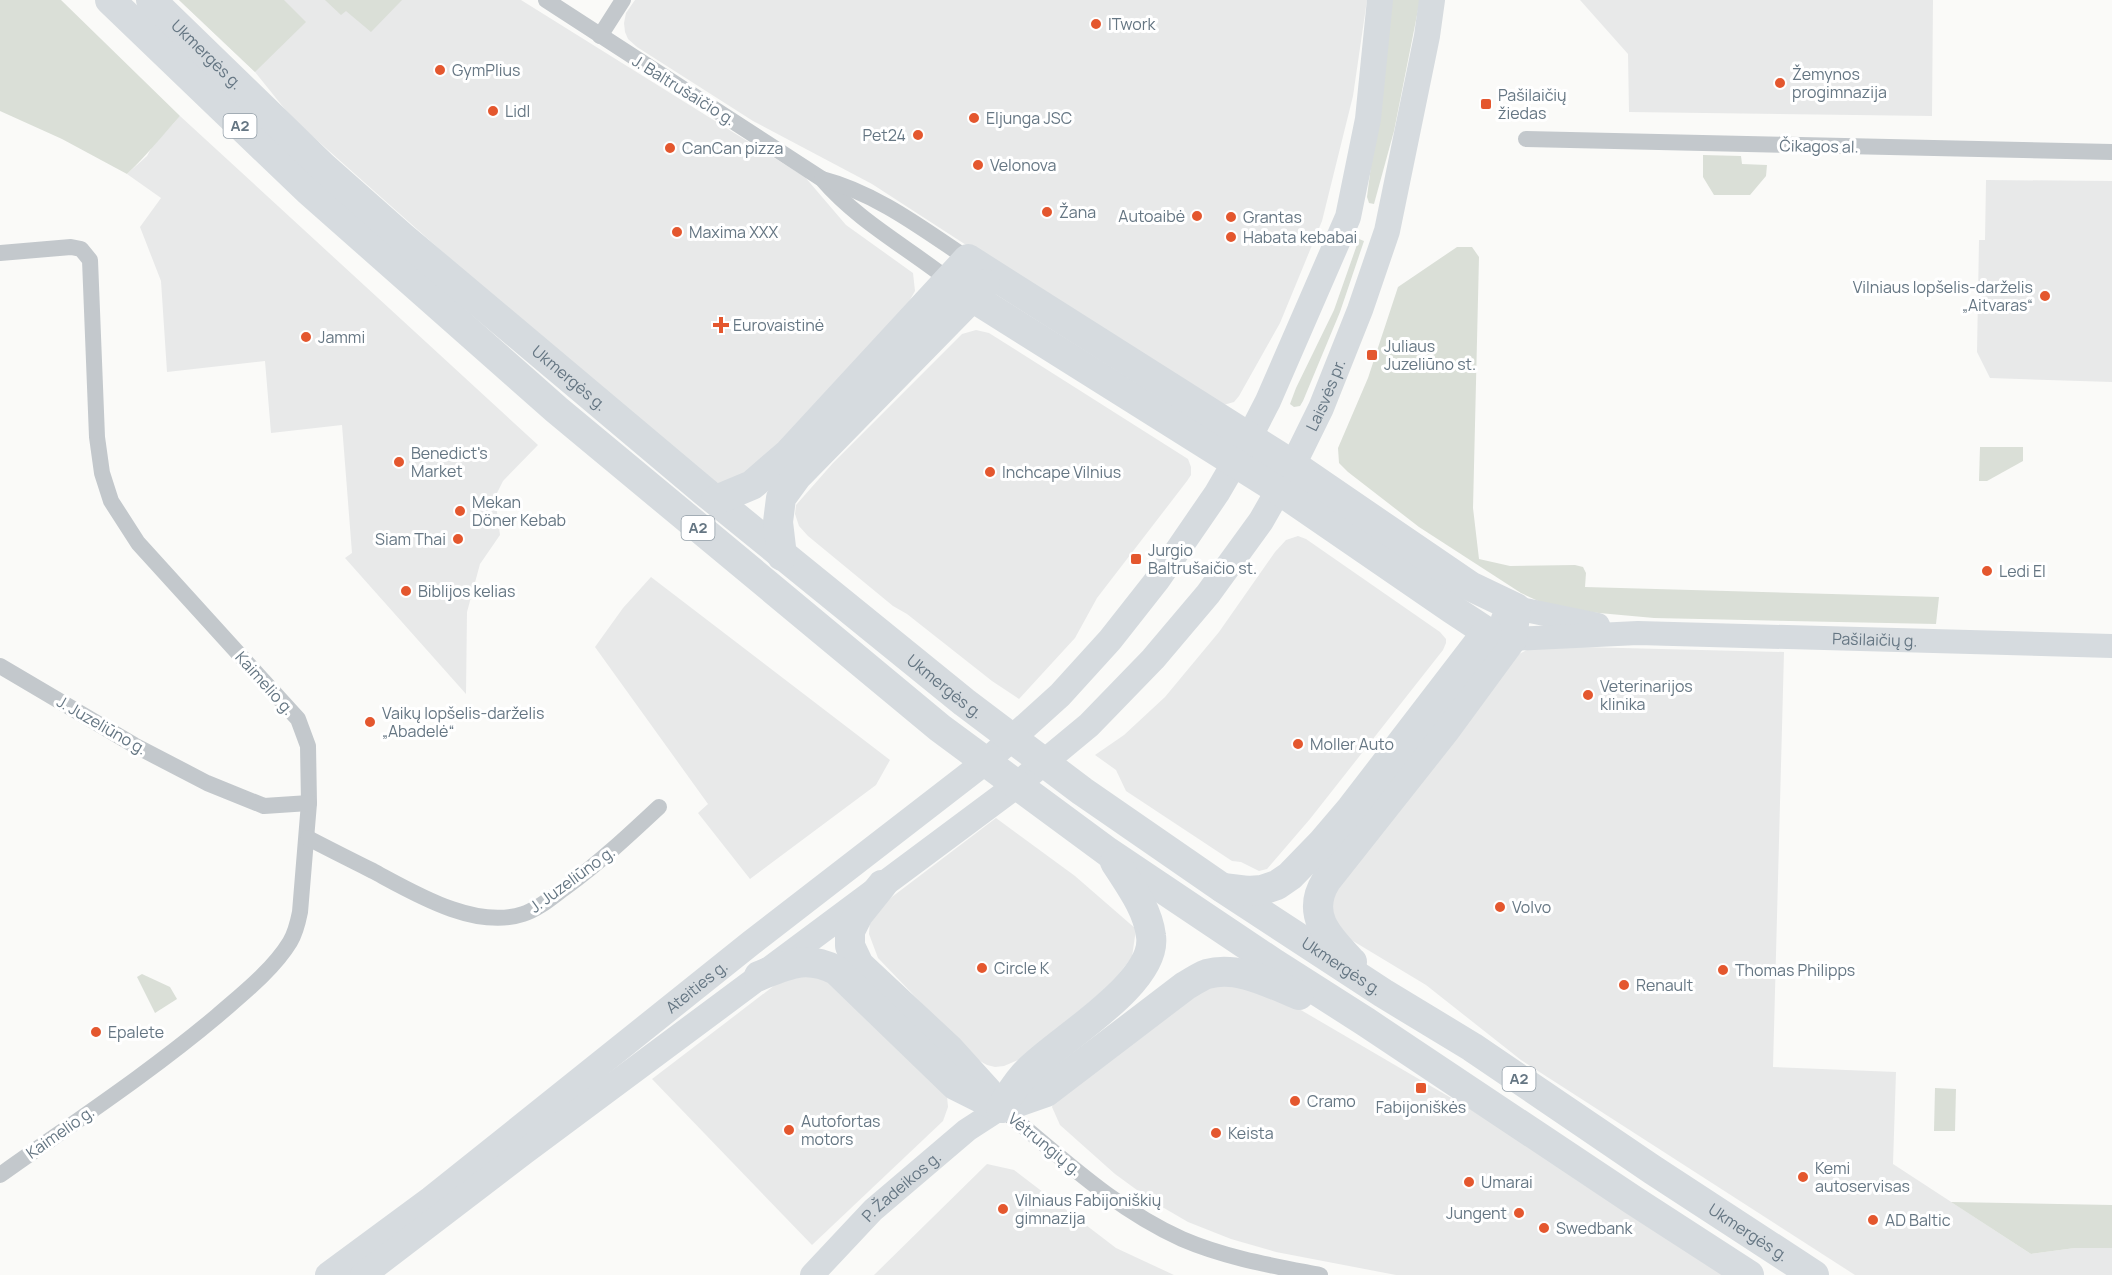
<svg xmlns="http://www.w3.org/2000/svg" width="2112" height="1275" font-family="Manrope,sans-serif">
<rect width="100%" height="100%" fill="#fafaf8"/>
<g fill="#e8e9e9">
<polygon points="179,0 521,0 805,177 846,225 913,273 915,291 907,305 772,453 728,487 713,481 491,295 292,118 255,72"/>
<polygon points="635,0 1367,0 1353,96 1322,221 1280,323 1239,396 1234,402 1220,406 1210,403 872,184 753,121 637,47 628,39 625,32 624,23 626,13"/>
<polygon points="1580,0 1933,0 1932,116 1629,112 1628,54"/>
<polygon points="180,116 538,445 503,481 495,497 500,535 480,564 467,612 466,694 345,558 352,553 342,425 271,433 265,361 167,372 161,281 140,227 161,198 127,174 147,156 152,147"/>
<polygon points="1986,180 2112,181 2112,382 1990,378 1977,352 1979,240 1985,240"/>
<polygon points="976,330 989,333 1188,459 1191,467 1191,475 1187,481 1097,598 1075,638 1019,699 992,681 907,614 893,606 808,536 799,526 795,514 796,505 833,463 962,334"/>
<polygon points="1298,536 1306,539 1440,632 1446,639 1446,643 1443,650 1310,819 1267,869 1259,871 1241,862 1232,861 1126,791 1116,770 1095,755 1124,735 1165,697 1219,632 1275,552 1286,540"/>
<polygon points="651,577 890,760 876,785 750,879 698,813 708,804 595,647 623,608"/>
<polygon points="1543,646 1784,652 1773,1067 1896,1072 1893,1164 2031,1254 2075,1248 2112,1248 2112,1275 1855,1275 1521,1060 1426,985 1343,935 1335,926 1330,894 1519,654 1529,649"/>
<polygon points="996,818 1075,876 1136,929 1132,957 1111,984 1020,1059 1004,1066 995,1067 987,1065 978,1060 928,1010 878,958 869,934 870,920 880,906"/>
<polygon points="788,975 829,975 947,1096 948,1107 943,1121 812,1245 652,1079"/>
<polygon points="1207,985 1265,989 1482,1116 1730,1275 1396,1275 1276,1252 1231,1239 1188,1222 1152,1201 1115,1174 1060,1125 1052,1107 1055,1098"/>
<polygon points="987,1164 1014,1170 1116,1248 1174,1275 874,1275"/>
</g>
<g fill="#dadfd7">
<path d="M0 0H61L180 116C162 136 146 156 127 174L62 139 0 111Z"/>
<polygon points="179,0 284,0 306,22 255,72"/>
<polygon points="325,0 402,0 371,32 346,11 341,15"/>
<polygon points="1392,0 1420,0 1394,131 1374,204 1369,203 1367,197"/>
<polygon points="1703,155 1741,156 1742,164 1767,165 1766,176 1750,195 1714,195 1703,177"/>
<polygon points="1359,239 1364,241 1340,312 1303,401 1300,406 1294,407 1290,404 1296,388 1334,310"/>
<polygon points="1457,247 1472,247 1479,257 1473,508 1479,559 1510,566 1575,565 1583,567 1586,573 1585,587 1939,597 1936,624 1654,618 1566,610 1549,606 1521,593 1419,527 1348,472 1339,463 1338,448 1368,378 1398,287"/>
<polygon points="1980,447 2023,447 2023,461 1987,481 1979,481"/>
<polygon points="142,974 170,987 177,999 155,1013 137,977"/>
<polygon points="1935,1088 1956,1089 1955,1131 1934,1131"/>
<polygon points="1951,1202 2112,1205 2112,1248 2075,1248 2031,1254"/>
</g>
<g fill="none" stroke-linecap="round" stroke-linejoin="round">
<g stroke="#c3c8cc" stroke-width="16">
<path d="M546 0 822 179C858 221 907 247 950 281"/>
<polyline points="600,36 623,0"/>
<polyline points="1526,139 2112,152"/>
<path d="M822 179C876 193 923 229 968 259"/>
<path d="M0 253 71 247 81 249 90 260 97 437 102 473 111 501 138 543 298 719 308 746 309 803 300 912C298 922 296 932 290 942 273 970 241 995 217 1016 148 1074 73 1123 0 1175"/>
<polyline points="0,666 134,745 207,783 264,806 309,803"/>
<path d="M308 838C329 849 351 860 373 871 414 893 475 930 523 914 539 909 552 897 566 887 599 863 629 835 659 807"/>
<path d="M1001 1108C1059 1155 1113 1208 1182 1239 1226 1258 1274 1266 1320 1275"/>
</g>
<g stroke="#d6dbdf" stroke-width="24">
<polyline points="1503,619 1516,608 1598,625"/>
<path id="s1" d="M1512 639 1638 633 2112 646"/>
<path id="s2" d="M812 1275 873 1210 967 1130 1001 1108"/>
</g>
<g stroke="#d6dbdf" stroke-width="26">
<path id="s3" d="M328 1275 431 1199 751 943 989 759 1060 695 1110 640 1158 579 1217 493 1249 438 1268 401 1348 217 1368 119 1380 0"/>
<path id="s4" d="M363 1275 524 1152 1013 788 1089 725 1153 659 1208 594 1261 521 1293 465 1321 408 1360 310 1387 231 1427 36 1432 0"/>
</g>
<g stroke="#d6dbdf" stroke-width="30">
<polyline points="110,0 308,190 557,410 940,728 1108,852 1275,964 1366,1022 1633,1200 1749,1275"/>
<path id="s5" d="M151 0 323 167 402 237 704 491 964 702 1082 791 1221 887 1383 993 1472 1047 1653 1170 1814 1275"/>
<polyline points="950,281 972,297 1279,490 1452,609 1487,632 1512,639"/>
<path d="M716 500 752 485 789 453 968 259 1293 465 1470 586 1516 608 1512 639 1446 729 1326 881C1305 915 1329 938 1352 962"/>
<polyline points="782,556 778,522 781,498 797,476 985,284"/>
<polyline points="882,885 858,915 850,931 850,946 859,965 950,1050 988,1092"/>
<polyline points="1223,888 1248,891 1262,890 1277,885 1290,876 1322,843 1351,809 1487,632"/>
<path d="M759 976C789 964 806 955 836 970L955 1085 1001 1108 1046 1092 1185 986C1192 982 1199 977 1207 974 1238 965 1271 984 1299 995"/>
<path d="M1001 1108C1009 1096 1017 1081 1028 1071 1058 1040 1158 983 1151 936 1148 909 1129 884 1115 862"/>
</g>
</g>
<g fill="#e4572e" stroke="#fff" stroke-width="2">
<circle cx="1096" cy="24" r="6"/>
<circle cx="440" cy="70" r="6"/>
<circle cx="1780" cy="83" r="6"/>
<rect x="1480" y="98" width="12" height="12" rx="3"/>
<circle cx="493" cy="111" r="6"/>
<circle cx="974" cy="118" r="6"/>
<circle cx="918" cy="135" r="6"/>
<circle cx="670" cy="148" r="6"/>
<circle cx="978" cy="165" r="6"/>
<circle cx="1047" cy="212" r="6"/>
<circle cx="1197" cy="216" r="6"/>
<circle cx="1231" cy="217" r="6"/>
<circle cx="677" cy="232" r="6"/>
<circle cx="1231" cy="237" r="6"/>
<circle cx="2045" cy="296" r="6"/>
<path d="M718 316h6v6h6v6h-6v6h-6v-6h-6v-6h6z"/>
<circle cx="306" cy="337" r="6"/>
<rect x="1366" y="349" width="12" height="12" rx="3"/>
<circle cx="399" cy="462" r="6"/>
<circle cx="990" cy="472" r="6"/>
<circle cx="460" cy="511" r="6"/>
<circle cx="458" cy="539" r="6"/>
<rect x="1130" y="553" width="12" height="12" rx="3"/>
<circle cx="1987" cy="571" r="6"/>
<circle cx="406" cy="591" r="6"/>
<circle cx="1588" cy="695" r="6"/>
<circle cx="370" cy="722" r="6"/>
<circle cx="1298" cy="744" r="6"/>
<circle cx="1500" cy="907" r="6"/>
<circle cx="982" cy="968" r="6"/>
<circle cx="1723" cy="970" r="6"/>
<circle cx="1624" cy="985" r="6"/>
<circle cx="96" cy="1032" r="6"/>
<rect x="1415" y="1082" width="12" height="12" rx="3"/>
<circle cx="1295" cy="1101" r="6"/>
<circle cx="789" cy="1130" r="6"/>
<circle cx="1216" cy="1133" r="6"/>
<circle cx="1803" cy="1177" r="6"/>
<circle cx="1469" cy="1182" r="6"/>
<circle cx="1003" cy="1209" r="6"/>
<circle cx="1519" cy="1213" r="6"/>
<circle cx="1873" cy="1220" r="6"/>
<circle cx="1544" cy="1228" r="6"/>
</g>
<g text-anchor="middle" stroke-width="6" stroke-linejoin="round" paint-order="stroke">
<g fill="#fff" stroke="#939fa8" stroke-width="1.5">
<rect x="223.5" y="114" width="33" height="24" rx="4.5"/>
<rect x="681.5" y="516" width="33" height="24" rx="4.5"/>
<rect x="1502.5" y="1067" width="33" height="24" rx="4.5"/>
</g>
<g font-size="15" font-weight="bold" fill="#657683">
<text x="240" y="131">A2</text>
<text x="698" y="533">A2</text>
<text x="1519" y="1084">A2</text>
</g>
<g font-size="16" fill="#657683" stroke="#fff" text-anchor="start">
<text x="1108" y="30">ITwork</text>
<text x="452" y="76">GymPlius</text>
<text x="1792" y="80">Žemynos<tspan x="1792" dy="18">progimnazija</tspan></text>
<text x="1498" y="101">Pašilaičių<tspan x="1498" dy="18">žiedas</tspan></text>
<text x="505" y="117">Lidl</text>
<text x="986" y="124">Eljunga JSC</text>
<text x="906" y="141" text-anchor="end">Pet24</text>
<text x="682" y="154">CanCan pizza</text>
<text x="990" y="171">Velonova</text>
<text x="1059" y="218">Žana</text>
<text x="1185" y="222" text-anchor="end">Autoaibė</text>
<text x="1243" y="223">Grantas</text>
<text x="689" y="238">Maxima XXX</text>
<text x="1243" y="243">Habata kebabai</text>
<text x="2033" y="293" text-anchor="end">Vilniaus lopšelis-darželis<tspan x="2033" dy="18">„Aitvaras“</tspan></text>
<text x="733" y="331">Eurovaistinė</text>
<text x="318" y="343">Jammi</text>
<text x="1384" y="352">Juliaus<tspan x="1384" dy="18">Juzeliūno st.</tspan></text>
<text x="411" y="459">Benedict's<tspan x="411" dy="18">Market</tspan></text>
<text x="1002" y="478">Inchcape Vilnius</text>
<text x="472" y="508">Mekan<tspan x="472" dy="18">Döner Kebab</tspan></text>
<text x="446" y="545" text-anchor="end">Siam Thai</text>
<text x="1148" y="556">Jurgio<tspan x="1148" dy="18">Baltrušaičio st.</tspan></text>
<text x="1999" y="577">Ledi El</text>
<text x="418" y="597">Biblijos kelias</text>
<text x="1600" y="692">Veterinarijos<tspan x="1600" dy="18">klinika</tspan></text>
<text x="382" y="719">Vaikų lopšelis-darželis<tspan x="382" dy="18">„Abadelė“</tspan></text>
<text x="1310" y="750">Moller Auto</text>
<text x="1512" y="913">Volvo</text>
<text x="994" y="974">Circle K</text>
<text x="1735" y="976">Thomas Philipps</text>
<text x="1636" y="991">Renault</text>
<text x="108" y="1038">Epalete</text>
<text x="1307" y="1107">Cramo</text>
<text x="1421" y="1113" text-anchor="middle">Fabijoniškės</text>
<text x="801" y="1127">Autofortas<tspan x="801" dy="18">motors</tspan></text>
<text x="1228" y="1139">Keista</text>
<text x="1815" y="1174">Kemi<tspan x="1815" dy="18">autoservisas</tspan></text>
<text x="1481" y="1188">Umarai</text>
<text x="1015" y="1206">Vilniaus Fabijoniškių<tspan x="1015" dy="18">gimnazija</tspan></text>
<text x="1507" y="1219" text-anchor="end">Jungent</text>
<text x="1885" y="1226">AD Baltic</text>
<text x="1556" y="1234">Swedbank</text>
</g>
<g font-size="16" fill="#657683" stroke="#fff">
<text dy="6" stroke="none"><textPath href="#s5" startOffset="78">Ukmergės g.</textPath></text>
<text transform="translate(684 90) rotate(32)" y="6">J. Baltrušaičio g.</text>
<text transform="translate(1819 146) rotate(1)" y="6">Čikagos al.</text>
<text dy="6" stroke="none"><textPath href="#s5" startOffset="564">Ukmergės g.</textPath></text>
<text dy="6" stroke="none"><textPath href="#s4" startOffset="1320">Laisvės pr.</textPath></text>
<text dy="6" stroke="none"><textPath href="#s1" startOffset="363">Pašilaičių g.</textPath></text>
<text transform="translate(265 683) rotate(48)" y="6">Kaimelio g.</text>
<text dy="6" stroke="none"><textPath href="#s5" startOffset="1050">Ukmergės g.</textPath></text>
<text transform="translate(102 725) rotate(30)" y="6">J. Juzeliūno g.</text>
<text transform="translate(572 879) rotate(-36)" y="6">J. Juzeliūno g.</text>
<text dy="6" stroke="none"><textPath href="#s5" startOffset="1536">Ukmergės g.</textPath></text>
<text dy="6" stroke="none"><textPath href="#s3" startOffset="468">Ateities g.</textPath></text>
<text transform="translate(60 1132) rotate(-35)" y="6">Kaimelio g.</text>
<text transform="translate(1045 1144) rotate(39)" y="6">Vėtrungių g.</text>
<text dy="6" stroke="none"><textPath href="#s2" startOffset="126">P. Žadeikos g.</textPath></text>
<text dy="6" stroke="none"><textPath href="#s5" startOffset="2022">Ukmergės g.</textPath></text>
</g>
</g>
</svg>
